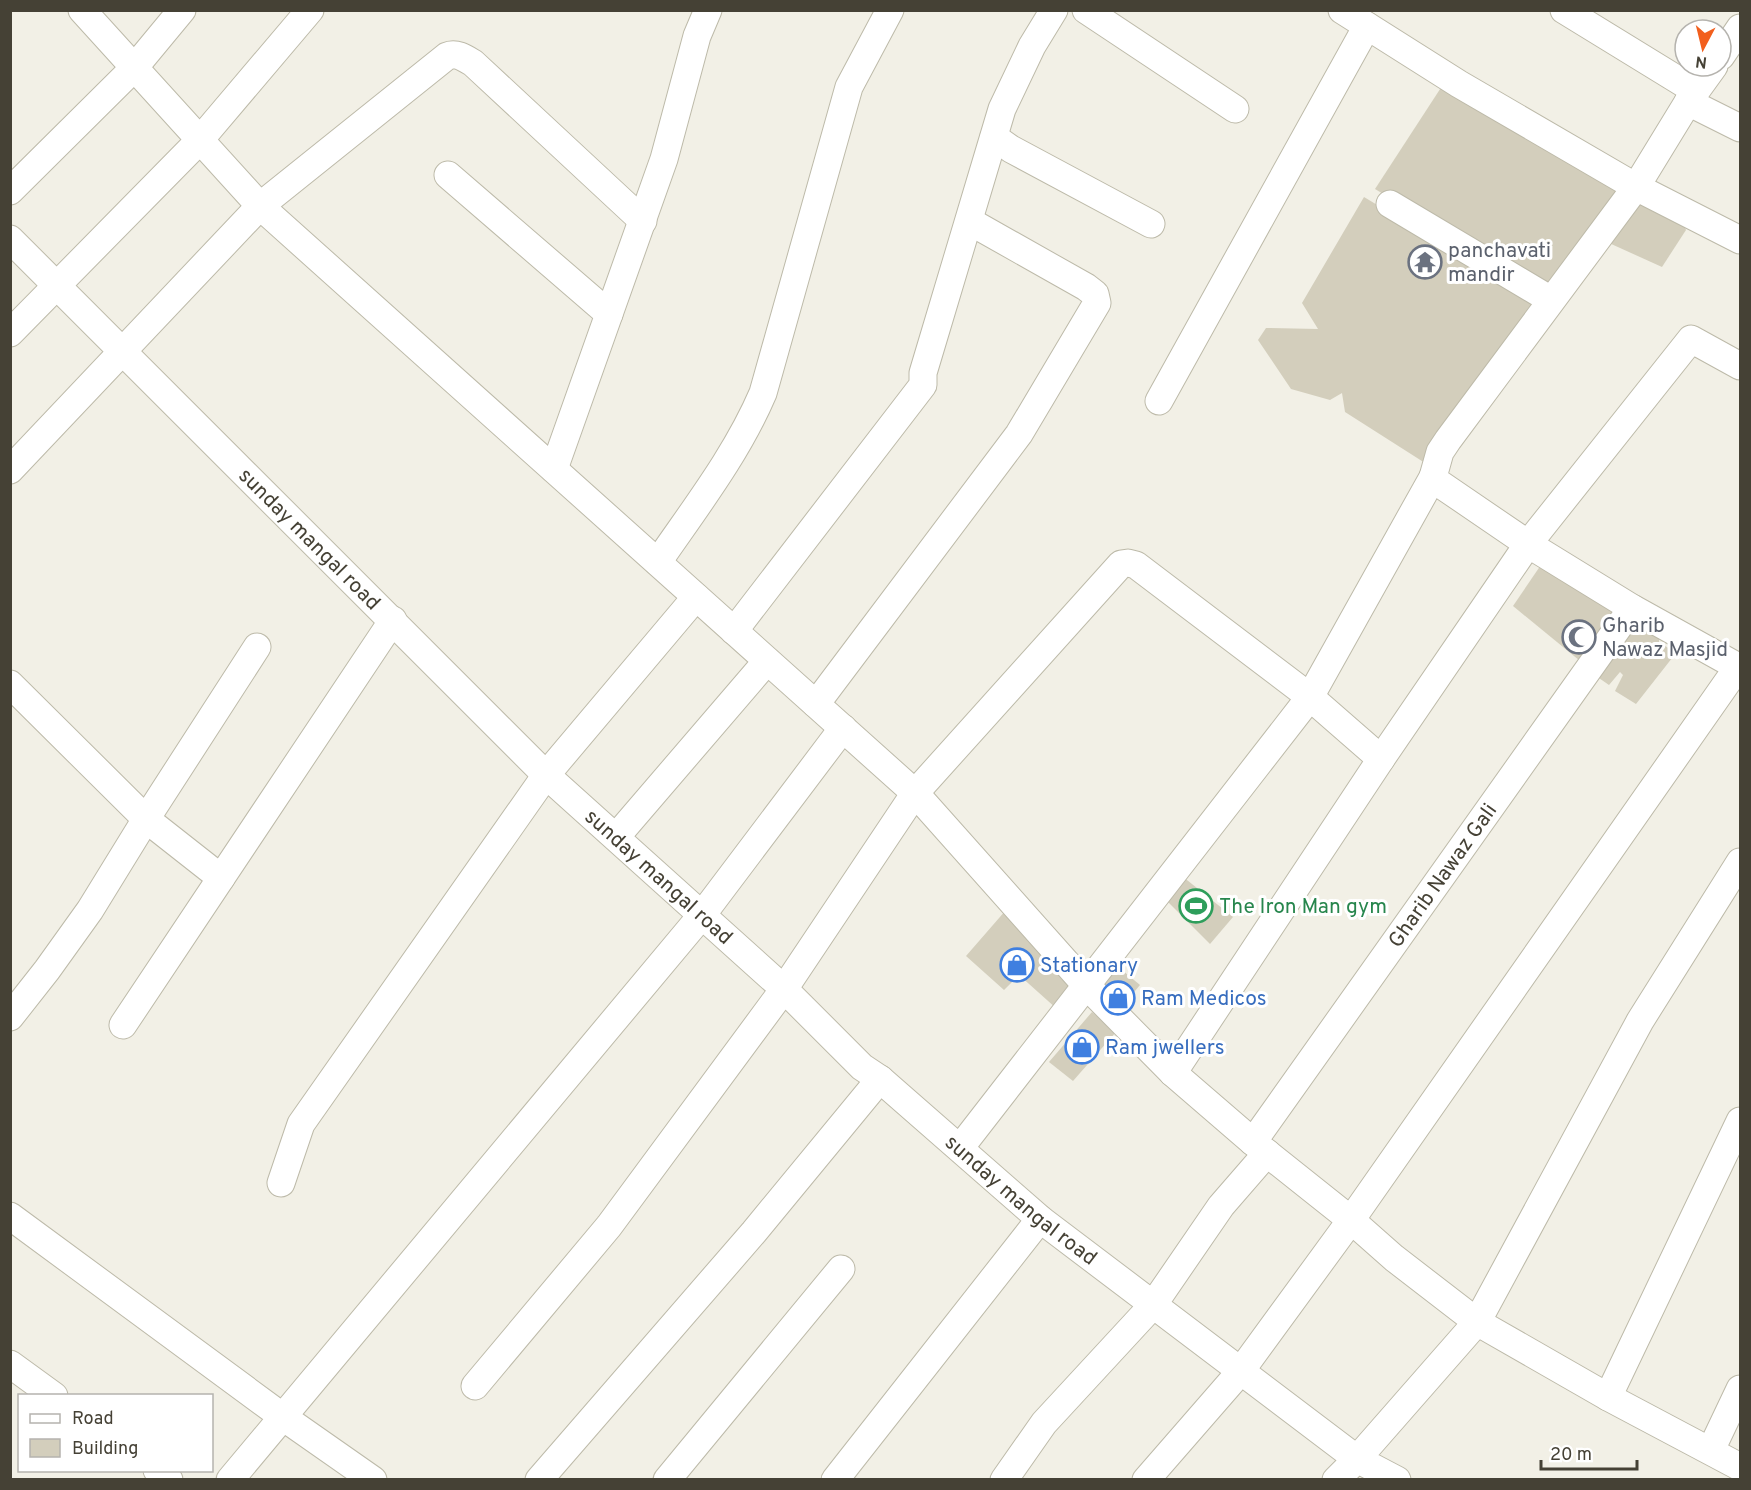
<svg xmlns="http://www.w3.org/2000/svg" width="1751" height="1490" font-family="Overpass,sans-serif">
<rect width="100%" height="100%" fill="#f2f0e6"/>
<g fill="#d3cebc">
<polygon points="1444,83 1628,191 1548,293 1375,189"/>
<polygon points="1364,197 1540,303 1425,463 1345,412 1342,393 1330,400 1291,389 1258,340 1266,328 1318,329 1302,303"/>
<polygon points="1644,197 1682,219 1686,230 1662,267 1609,243"/>
<polygon points="1545,559 1626,610 1585,665 1513,606"/>
<polygon points="1637,621 1659,637 1659,642 1676,653 1636,704 1615,691 1623,675 1620,672 1609,685 1596,676"/>
<polygon points="1177,872 1233,917 1210,944 1161,895"/>
<polygon points="1006,910 1076,985 1057,1009 1019,975 1004,990 966,956"/>
<polygon points="1110,960 1140,985 1119,1010 1091,983"/>
<polygon points="1092,1012 1116,1032 1073,1081 1049,1062"/>
</g>
<g fill="none" stroke-linecap="round" stroke-linejoin="round">
<defs>
<g id="minor">
<polyline points="82,10 260,206 915,793 1086,985 1173,1073 1253,1142 1351,1220 1394,1258 1477,1322 1357,1459 1397,1480"/>
<polyline points="1086,10 1235,109"/>
<polyline points="1342,10 1459,84 1636,187 1740,240"/>
<polyline points="1564,10 1696,91"/>
<polyline points="1721,56 1740,28"/>
<polyline points="1714,66 1688,102 1636,187 1448,440 1440,452 1433,477 1440,484 1528,544 1632,608 1740,668"/>
<polyline points="1688,102 1740,128"/>
<polyline points="994,137 1011,149 1151,224"/>
<polyline points="448,175 609,314"/>
<polyline points="10,191 134,68 182,10"/>
<polyline points="1390,204 1551,300"/>
<path id="s1" d="M10 239 546 775 784 989 862 1067 880 1079 1040 1219 1357 1459 1336 1480"/>
<polyline points="10,333 199,141 310,10"/>
<polyline points="1159,401 1367,26"/>
<polyline points="554,469 664,159 697,36 708,10"/>
<path d="M10 470 260 206 447 56C456 52 465 58 473 63L643 221"/>
<path d="M658 562C695 508 737 454 763 393L849 87 890 10"/>
<polyline points="734,631 923,385 923,373 1002,109 1032,46 1054,10"/>
<polyline points="10,684 146,819 221,878"/>
<polyline points="816,704 1019,434 1097,303 1095,294 1086,287 969,221"/>
<polyline points="616,837 767,661"/>
<polyline points="1740,862 1640,1021 1477,1322 1608,1397 1740,1467"/>
<polyline points="10,1017 47,970 90,910 146,819 257,647"/>
<polyline points="123,1025 393,620"/>
<polyline points="1173,1073 1381,759 1528,544 1691,339 1740,366"/>
<path id="s2" d="M1253 1142 1632 608"/>
<polyline points="960,1148 1310,697 1433,477"/>
<polyline points="281,1183 301,1124 546,775 696,597"/>
<polyline points="10,1216 283,1417 373,1480"/>
<polyline points="10,1364 54,1396"/>
<polyline points="475,1386 609,1226 784,989 915,793 1121,564 1128,563 1136,565 1310,697 1381,759"/>
<polyline points="1608,1397 1740,1121"/>
<polyline points="1711,1450 1740,1389"/>
<polyline points="157,1470 169,1480"/>
<polyline points="230,1480 702,915 843,728"/>
<polyline points="539,1480 754,1232 880,1079"/>
<polyline points="667,1480 841,1269"/>
<polyline points="835,1480 1040,1219"/>
<polyline points="1004,1480 1044,1423 1153,1305 1221,1206 1267,1153"/>
<polyline points="1146,1480 1240,1372 1351,1220 1738,667"/>
</g>
</defs>
<use href="#minor" stroke="#bdbaa9" stroke-width="29"/>
<use href="#minor" stroke="#fff" stroke-width="27"/>
</g>
<defs>
<symbol id="temple-ring" viewBox="-11 -11 22 22"><circle r="9.5" fill="#fff" stroke="#6b7280" stroke-width="1.5"/><path d="M0-6L5-2H3V0L6.5 2.5H4V6H1.5V3h-3V6H-4V2.5H-6.5L-3 0V-2H-5Z" fill="#6b7280"/></symbol>
<symbol id="mosque-ring" viewBox="-11 -11 22 22"><circle r="9.5" fill="#fff" stroke="#6b7280" stroke-width="1.5"/><path d="M3.5-4.9A6 6 0 1 0 3.5 4.9A5 5 0 1 1 3.5-4.9Z" fill="#6b7280"/></symbol>
<symbol id="stadium-ring" viewBox="-11 -11 22 22"><circle r="9.5" fill="#fff" stroke="#2e9e5b" stroke-width="1.5"/><path d="M0-5a6.5 5 0 1 0 0 10a6.5 5 0 1 0 0-10ZM-3.5-1.8h7v3.6h-7Z" fill="#2e9e5b"/></symbol>
<symbol id="shop-ring" viewBox="-11 -11 22 22"><circle r="9.5" fill="#fff" stroke="#3f7fe0" stroke-width="1.5"/><path d="M-5-2.5h2.3a2.7 3.5 0 0 1 5.4 0H5L5.5 6h-11ZM-1.5-2.5h3a1.5 2.3 0 0 0-3 0Z" fill="#3f7fe0"/></symbol>
</defs>
<g fill-rule="evenodd">
<use href="#temple-ring" x="1406" y="243" width="38" height="38"/>
<use href="#mosque-ring" x="1560" y="618" width="38" height="38"/>
<use href="#stadium-ring" x="1177" y="887" width="38" height="38"/>
<use href="#shop-ring" x="998" y="946" width="38" height="38"/>
<use href="#shop-ring" x="1099" y="979" width="38" height="38"/>
<use href="#shop-ring" x="1063" y="1028" width="38" height="38"/>
</g>
<g text-anchor="middle" stroke-width="6" stroke-linejoin="round" paint-order="stroke">
<g font-size="21" fill="#5b616d" stroke="#fff" text-anchor="start">
<text x="1448" y="257">panchavati<tspan x="1448" dy="24">mandir</tspan></text>
<text x="1602" y="632">Gharib<tspan x="1602" dy="24">Nawaz Masjid</tspan></text>
</g>
<g font-size="21" fill="#454135" stroke="#fff">
<text dy="7" stroke="none"><textPath href="#s1" startOffset="424">sunday mangal road</textPath></text>
<text dy="7" stroke="none"><textPath href="#s2" startOffset="327">Gharib Nawaz Gali</textPath></text>
<text dy="7" stroke="none"><textPath href="#s1" startOffset="910">sunday mangal road</textPath></text>
<text dy="7" stroke="none"><textPath href="#s1" startOffset="1396">sunday mangal road</textPath></text>
</g>
<g font-size="21" fill="#27864d" stroke="#fff" text-anchor="start">
<text x="1219" y="913">The Iron Man gym</text>
</g>
<g font-size="21" fill="#366cbe" stroke="#fff" text-anchor="start">
<text x="1040" y="972">Stationary</text>
<text x="1141" y="1005">Ram Medicos</text>
<text x="1105" y="1054">Ram jwellers</text>
</g>
</g>
<rect width="1751" height="1490" fill="none" stroke="#454135" stroke-width="24"/>
<rect x="18" y="1394" width="195" height="78" fill="#ffffff" stroke="#b5b3ae" stroke-width="1.5"/>
<rect x="30" y="1414" width="30" height="9" fill="#ffffff" stroke="#b5b3ae" stroke-width="1.5"/>
<text x="72" y="1424" font-size="18" fill="#454135">Road</text>
<rect x="30" y="1439" width="30" height="18" fill="#d3cebc" stroke="#b5b3ae" stroke-width="1.5"/>
<text x="72" y="1454" font-size="18" fill="#454135">Building</text>
<g transform="translate(1703 48) rotate(187)"><circle r="28" fill="#ffffff" stroke="#b5b3ae" stroke-width="1.5"/>
<path d="M0-4.5L10 22L0 15L-10 22Z" fill="#f25f1d"/>
<text y="-9" font-size="16" font-weight="bold" text-anchor="middle" fill="#454135">N</text>
</g>
<path d="M1541 1460v9h96v-9" fill="none" stroke="#454135" stroke-width="3"/>
<text x="1550" y="1460" font-size="18" fill="#454135" stroke="#ffffff" stroke-width="4.5" paint-order="stroke">20 m</text>
</svg>
